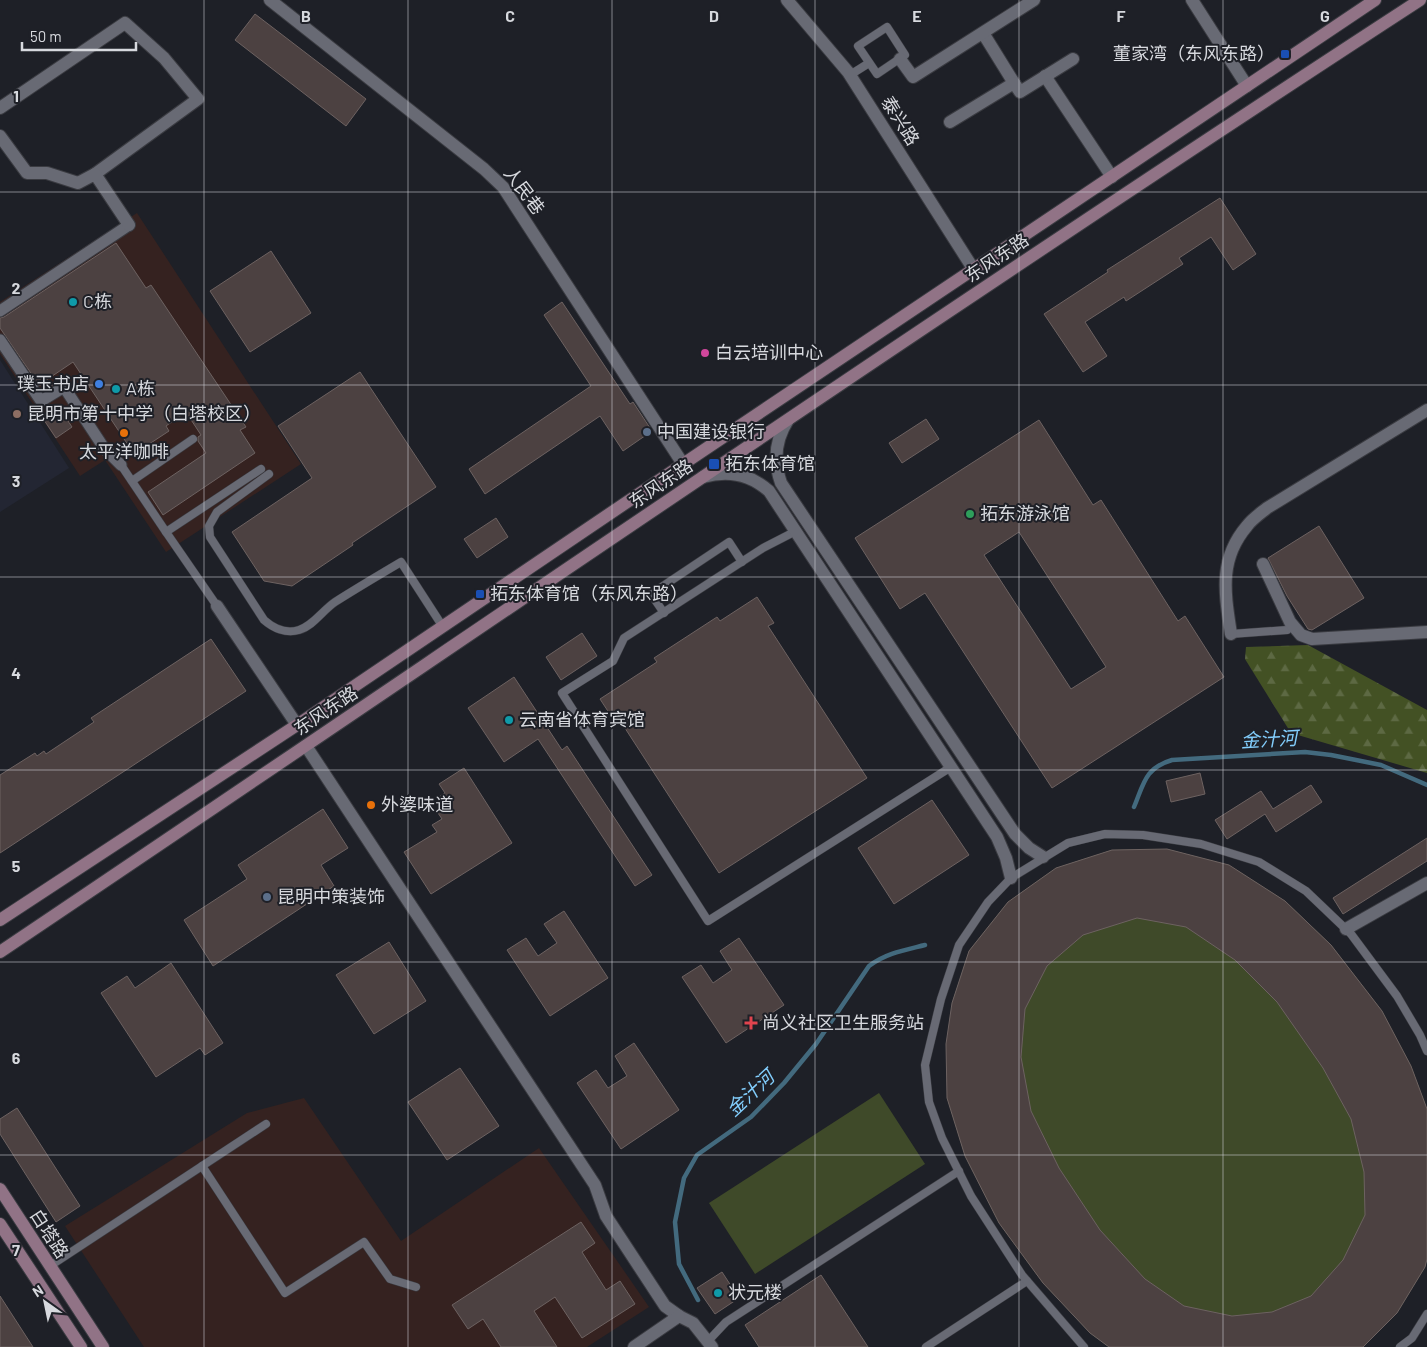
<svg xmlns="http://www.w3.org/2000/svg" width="1427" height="1347" font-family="Barlow,'Noto Sans SC',sans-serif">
<defs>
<pattern id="forest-firs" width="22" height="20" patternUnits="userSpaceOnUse" patternTransform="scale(1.25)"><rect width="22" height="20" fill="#435124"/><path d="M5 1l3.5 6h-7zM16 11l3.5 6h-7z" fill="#5d6943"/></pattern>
</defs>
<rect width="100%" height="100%" fill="#1e2027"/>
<g fill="#352220">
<polygon points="137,213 301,464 166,552 105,460 80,476 0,354 0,302"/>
<polygon points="304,1098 401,1241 539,1148 649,1307 587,1347 144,1347 65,1226 247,1113"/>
</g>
<polygon fill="#232633" points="0,360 69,468 0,512"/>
<polygon fill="url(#forest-firs)" points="1308,645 1427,710 1427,773 1291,733 1245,659 1246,647"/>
<g fill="#3f4a29">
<polygon points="1167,849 1229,865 1285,901 1331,945 1382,1011 1411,1066 1427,1109 1427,1259 1425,1267 1397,1313 1363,1347 1109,1347 1090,1333 1043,1283 999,1223 965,1156 947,1098 952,1003 969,951 1008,902 1056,868 1112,850"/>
<polygon points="879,1093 925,1164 755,1274 709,1203"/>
</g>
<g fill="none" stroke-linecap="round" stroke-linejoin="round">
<g stroke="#436a7e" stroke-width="4.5">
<path d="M1134 807C1144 783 1145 768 1172 760L1305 752 1331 755 1381 765 1427 785"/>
<path d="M698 1300 679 1264 675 1222 684 1178 697 1155 751 1117 784 1083 816 1044 869 966C886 953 905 950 925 945"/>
</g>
</g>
<g fill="#4c4141" stroke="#6d6261" fill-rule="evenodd">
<polygon points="255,14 366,99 346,126 235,40"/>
<polygon points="1220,198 1256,254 1233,270 1211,237 1179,258 1183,264 1126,301 1124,297 1085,322 1107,356 1083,372 1044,314 1108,272 1107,270"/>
<polygon points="116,243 146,288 151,285 246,427 240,430 255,453 163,515 148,492 206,453 198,441 198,437 201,435 186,412 166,426 169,431 134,454 73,362 39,385 0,328 0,318 4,317"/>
<polygon points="271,251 311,313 250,352 210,291"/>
<polygon points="562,302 630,404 633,402 652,431 623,451 600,416 485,494 469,469 591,386 544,315"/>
<polygon points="360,372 436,487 352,543 353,545 292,586 264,581 232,532 312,478 278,426"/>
<polygon points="60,409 72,427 56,438 44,420"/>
<polygon points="926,419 939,439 902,463 889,443"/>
<path d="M1039 420 1093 505 1101 500 1178 621 1185 616 1224 677 1052 788 925 593 900 609 855 538ZM1019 532 1106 667 1071 689 984 555Z"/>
<polygon points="496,518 508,537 477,558 464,539"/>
<polygon points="1319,526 1364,598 1312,630 1308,629 1287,596 1268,558"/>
<polygon points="757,597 774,623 768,626 867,778 719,873 621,722 617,725 600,699 657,662 654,658 717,617 720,621"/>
<polygon points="582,633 597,656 561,680 546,657"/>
<polygon points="211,639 246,691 0,853 0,775 35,753 37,756 44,751 46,754 94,722 91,718"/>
<polygon points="514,677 562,750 567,746 652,875 635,886 538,739 504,762 468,708"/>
<polygon points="464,768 512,843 431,894 404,852 437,832 432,825 442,819 436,810 444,805 439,797 445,793 439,784"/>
<polygon points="1200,773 1205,794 1171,802 1166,781"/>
<polygon points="1311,785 1322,802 1276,832 1265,814 1227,839 1215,820 1261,791 1273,809"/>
<polygon points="932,800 969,855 894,904 858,848"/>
<polygon points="323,809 348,848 321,865 334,886 213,966 184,920 247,879 238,865"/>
<polygon points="1427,838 1427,861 1343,914 1333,898"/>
<path d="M1167 849 1229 865 1285 901 1331 945 1382 1011 1411 1066 1427 1109V1259L1425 1267 1397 1313 1363 1347H1109L1090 1333 1043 1283 999 1223 965 1156 947 1098 946 1044 952 1003 969 951 1008 902 1056 868 1112 850ZM1137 918 1186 927 1235 960 1277 1002 1323 1068 1351 1119 1364 1172 1365 1215 1343 1260 1311 1296 1272 1312 1232 1316 1184 1306 1145 1279 1100 1230 1059 1168 1031 1111 1021 1057 1025 1009 1047 966 1083 935Z"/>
<polygon points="564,911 608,978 550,1016 507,950 526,938 538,956 557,943 544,924"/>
<polygon points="739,938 784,1005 726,1043 682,977 701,965 713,983 732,970 720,951"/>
<polygon points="389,942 426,1001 374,1034 336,975"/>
<polygon points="171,963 223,1043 205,1055 200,1048 156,1077 101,993 127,976 135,988"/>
<polygon points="634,1043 679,1110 621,1149 577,1083 596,1070 608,1088 627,1076 615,1056"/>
<polygon points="460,1068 499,1126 447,1160 408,1102"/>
<polygon points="17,1108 80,1206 56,1222 0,1134 0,1119"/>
<polygon points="581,1222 595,1243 582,1252 606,1290 620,1281 635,1304 582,1338 555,1297 534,1311 557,1347 501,1347 483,1319 468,1329 452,1305"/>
<polygon points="722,1272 739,1298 715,1314 697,1288"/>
<polygon points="821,1275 868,1347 759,1347 745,1325"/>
<polygon points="0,1296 33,1347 0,1347"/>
</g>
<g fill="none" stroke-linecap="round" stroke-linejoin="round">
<defs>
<g id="service">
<polygon points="887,27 905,55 877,74 858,46"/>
<polyline points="850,75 869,63"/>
<polyline points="121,465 166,532"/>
<path d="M269 474 217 512 209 526 210 537 264 620C273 628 286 634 299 630 313 626 323 610 335 602 357 588 379 575 401 562L443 627"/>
<polyline points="132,481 193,439"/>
<polyline points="796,531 763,548 624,638 613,661 562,693 708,921 951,767"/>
<polyline points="217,606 166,532 261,469"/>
<polyline points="664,613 651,594 729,542 742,562"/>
<polyline points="1231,634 1287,630"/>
<polyline points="202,1166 285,1293 364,1242 390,1279 416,1287"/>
<polyline points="50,1266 266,1124"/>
<polyline points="709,1340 726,1322 959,1171"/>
<polyline points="926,1347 1027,1281"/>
<polyline points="1084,1347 1022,1275 971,1196 942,1138 929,1102 925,1065 941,999 959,945 988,902 1011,878 1068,843 1105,834 1143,835 1201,844 1259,862 1306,891 1351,934 1397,996 1420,1035 1427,1051"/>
<polyline points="1400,1347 1412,1338 1427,1314"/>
</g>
<g id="pedestrian">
<polyline points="0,311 129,225"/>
<polyline points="0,340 41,401 64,387 104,448 121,465"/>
</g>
<g id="minor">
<polyline points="270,0 484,169 503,187 683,464"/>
<polyline points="787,0 848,72 974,270"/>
<polyline points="1192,0 1247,86"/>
<polyline points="983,33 1014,83"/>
<polyline points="900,59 913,77 1034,0"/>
<polyline points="1045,76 1112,177"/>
<polyline points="0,108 125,23 164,58 198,99 95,174"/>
<polyline points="950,122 1014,83 1020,92 1073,59"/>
<polyline points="0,136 27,173 47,173 78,183 95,174 129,225"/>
<path d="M788 420C775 440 773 460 781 483L1015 834 1029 848 1043 857"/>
<path d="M703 477C727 470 750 474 769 491L997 837 1006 858 1011 878"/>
<polyline points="1263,564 1290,622 1301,635 1312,639 1427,632"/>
<polyline points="217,606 297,725"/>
<path d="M1231 634C1225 594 1218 560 1247 526 1252 519 1261 513 1267 508L1427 410"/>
<polyline points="306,746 595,1185 606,1216 665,1306 679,1316 693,1323 712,1347"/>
<polyline points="1346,929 1427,883"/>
<polyline points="634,1347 679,1316"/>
</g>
<g id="secondary">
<polyline points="0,920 297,725 701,452 1375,0"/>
<path d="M0 952C473 634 942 311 1420 0"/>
<polyline points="0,1189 103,1347"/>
<polyline points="0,1224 81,1347"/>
</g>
</defs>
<use href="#service" stroke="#3a3b41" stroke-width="9"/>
<use href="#pedestrian" stroke="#3a3b41" stroke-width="13"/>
<use href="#minor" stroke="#3a3b41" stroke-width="14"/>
<use href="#secondary" stroke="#3a3b41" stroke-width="14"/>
<use href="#service" stroke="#686a74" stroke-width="8"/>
<use href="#pedestrian" stroke="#686a74" stroke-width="11"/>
<use href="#minor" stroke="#686a74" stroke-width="12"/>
<use href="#secondary" stroke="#917386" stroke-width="12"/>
</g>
<path fill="none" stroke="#d7d9de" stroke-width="1" stroke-opacity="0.55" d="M204 0V1347M408 0V1347M612 0V1347M815 0V1347M1019 0V1347M1223 0V1347M0 192H1427M0 385H1427M0 577H1427M0 770H1427M0 962H1427M0 1155H1427"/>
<g fill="#1a4fb4" stroke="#1e2027" stroke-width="2">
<rect x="1280" y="49" width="10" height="10" rx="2.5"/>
<rect x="708" y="458" width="12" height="12" rx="2.5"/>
<rect x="475" y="589" width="10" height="10" rx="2.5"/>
</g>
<g fill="#0f9aa8" stroke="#1e2027" stroke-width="2">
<circle cx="73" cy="302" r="5"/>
<circle cx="116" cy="389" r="5"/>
<circle cx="509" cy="720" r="5"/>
<circle cx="718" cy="1293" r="5"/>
</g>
<circle fill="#d1479c" stroke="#1e2027" stroke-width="2" cx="705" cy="353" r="5"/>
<circle fill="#3f7fe0" stroke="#1e2027" stroke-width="2" cx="99" cy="384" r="5"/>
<circle fill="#8d6e63" stroke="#1e2027" stroke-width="2" cx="17" cy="414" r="5"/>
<g fill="#5c6f8a" stroke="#1e2027" stroke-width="2">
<circle cx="647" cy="432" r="5"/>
<circle cx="267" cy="897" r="5"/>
</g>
<g fill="#e8710a" stroke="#1e2027" stroke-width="2">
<circle cx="124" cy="433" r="5"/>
<circle cx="371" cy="805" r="5"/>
</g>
<circle fill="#2e9e5b" stroke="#1e2027" stroke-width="2" cx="970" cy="514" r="5"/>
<path fill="#e0444e" stroke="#1e2027" stroke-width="2" d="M748.5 1015.5h5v5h5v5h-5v5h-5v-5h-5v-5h5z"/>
<g text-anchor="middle" stroke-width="4" stroke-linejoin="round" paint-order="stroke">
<g font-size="18" fill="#d7d9de" stroke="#1e2027" text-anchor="start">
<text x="1275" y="60" text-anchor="end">董家湾（东风东路）</text>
<text x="83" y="308">C栋</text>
<text x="715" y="359">白云培训中心</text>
<text x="89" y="390" text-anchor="end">璞玉书店</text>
<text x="126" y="395">A栋</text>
<text x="27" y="420">昆明市第十中学（白塔校区）</text>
<text x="657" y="438">中国建设银行</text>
<text x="124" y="458" text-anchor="middle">太平洋咖啡</text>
<text x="725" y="470">拓东体育馆</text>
<text x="980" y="520">拓东游泳馆</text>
<text x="490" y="600">拓东体育馆（东风东路）</text>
<text x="519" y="726">云南省体育宾馆</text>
<text x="381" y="811">外婆味道</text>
<text x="277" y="903">昆明中策装饰</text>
<text x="762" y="1029">尚义社区卫生服务站</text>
<text x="728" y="1299">状元楼</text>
</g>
<g font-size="18" fill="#d7d9de" stroke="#1e2027">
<text transform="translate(900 121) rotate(58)" y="6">泰兴路</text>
<text transform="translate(524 191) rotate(53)" y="6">人民巷</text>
<text transform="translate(997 258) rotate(-34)" y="6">东风东路</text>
<text transform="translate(661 484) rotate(-34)" y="6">东风东路</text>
<text transform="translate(326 711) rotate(-34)" y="6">东风东路</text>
<text transform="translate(49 1234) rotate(57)" y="6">白塔路</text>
</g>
<g font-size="19" font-style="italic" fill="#82cdfc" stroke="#1e2027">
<text transform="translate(1269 739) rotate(-3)" y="7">金汁河</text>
<text transform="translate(750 1093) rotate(-43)" y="7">金汁河</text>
</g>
</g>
<g font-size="16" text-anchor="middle" font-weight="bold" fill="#d7d9de" stroke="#1e2027" stroke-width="4" stroke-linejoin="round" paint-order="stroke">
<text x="306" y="22">B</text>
<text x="510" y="22">C</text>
<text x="714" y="22">D</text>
<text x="917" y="22">E</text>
<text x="1121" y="22">F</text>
<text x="1325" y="22">G</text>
<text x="16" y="102">1</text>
<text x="16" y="294">2</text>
<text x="16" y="487">3</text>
<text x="16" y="679">4</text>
<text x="16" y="872">5</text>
<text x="16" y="1064">6</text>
<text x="16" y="1256">7</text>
</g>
<g transform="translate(45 1302) rotate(327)" stroke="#1e2027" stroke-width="4" paint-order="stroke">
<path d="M0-4L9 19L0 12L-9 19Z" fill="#d7d9de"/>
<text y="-8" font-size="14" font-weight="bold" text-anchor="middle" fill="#d7d9de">N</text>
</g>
<path d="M22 42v8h114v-8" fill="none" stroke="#d7d9de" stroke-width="2.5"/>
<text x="30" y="42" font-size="15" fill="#d7d9de" stroke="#1e2027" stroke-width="4" paint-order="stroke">50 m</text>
</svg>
